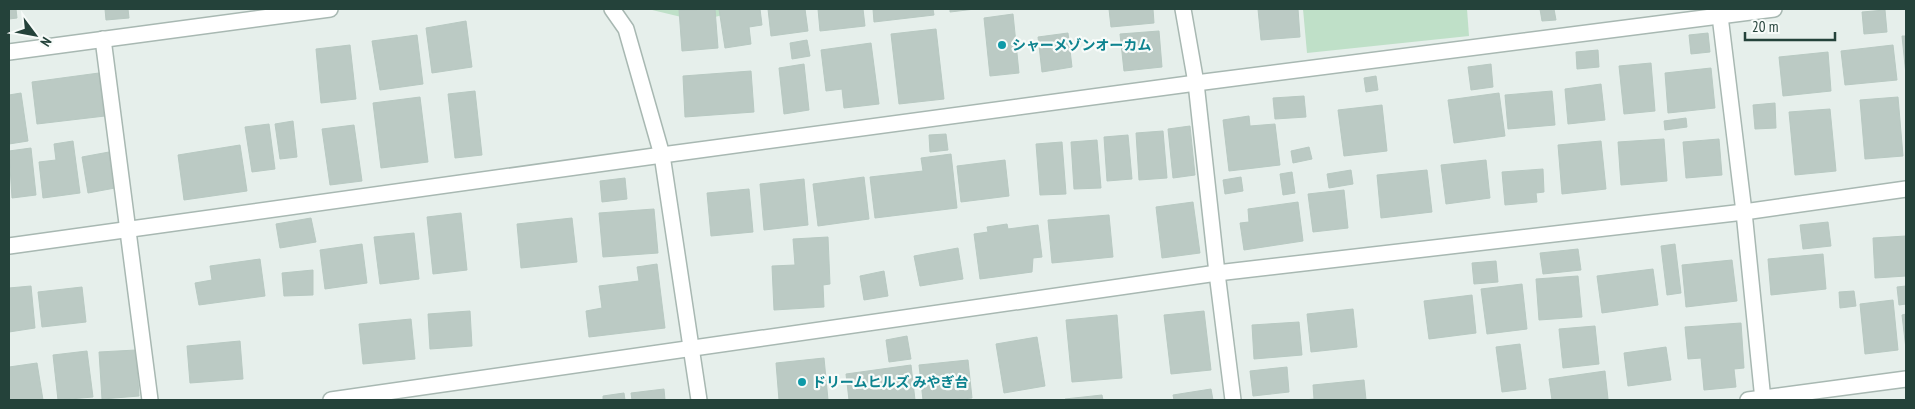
<svg xmlns="http://www.w3.org/2000/svg" width="1915" height="409" font-family="'PT Sans Narrow','Noto Sans JP',sans-serif">
<rect width="100%" height="100%" fill="#e6efeb"/>
<g fill="#bfe0c8">
<polygon points="648,9 748,9 698,21"/>
<polygon points="1303,9 1467,9 1469,36 1307,53"/>
</g>
<g fill="#bbcac4" stroke="#b8c9c2">
<polygon points="9,9 16,9 17,18 9,19"/>
<polygon points="105,9 128,9 129,18 106,20"/>
<polygon points="715,9 718,48 682,51 679,10"/>
<polygon points="719,9 760,9 762,25 749,27 751,44 725,48"/>
<polygon points="768,9 805,9 808,31 771,36"/>
<polygon points="818,9 863,9 865,26 820,31"/>
<polygon points="873,9 933,9 934,15 874,22"/>
<polygon points="950,9 975,9 950,12"/>
<polygon points="1109,9 1153,9 1154,23 1111,27"/>
<polygon points="1258,9 1298,9 1300,37 1261,40"/>
<polygon points="1540,9 1554,9 1556,20 1542,21"/>
<polygon points="1885,10 1887,32 1864,34 1862,12"/>
<polygon points="1013,14 1019,73 990,76 984,18"/>
<polygon points="466,21 472,67 432,73 426,28"/>
<polygon points="936,29 944,99 899,104 891,34"/>
<polygon points="1159,31 1162,67 1124,71 1120,34"/>
<polygon points="1068,33 1072,67 1042,72 1038,37"/>
<polygon points="1708,33 1710,52 1691,54 1689,35"/>
<polygon points="417,35 423,84 380,90 372,41"/>
<polygon points="1902,36 1906,36 1906,75"/>
<polygon points="807,40 810,56 792,59 790,43"/>
<polygon points="871,43 879,104 844,108 842,89 826,91 821,50"/>
<polygon points="350,45 356,99 321,103 316,49"/>
<polygon points="1893,45 1897,80 1845,85 1841,51"/>
<polygon points="1598,50 1599,67 1577,69 1576,52"/>
<polygon points="1828,52 1831,91 1783,96 1779,57"/>
<polygon points="1651,63 1655,111 1624,114 1619,66"/>
<polygon points="804,64 809,110 784,114 779,68"/>
<polygon points="1491,64 1493,87 1471,90 1468,67"/>
<polygon points="1711,68 1715,108 1668,113 1665,73"/>
<polygon points="751,71 754,112 685,117 683,76"/>
<polygon points="99,73 105,116 37,124 32,82"/>
<polygon points="1376,76 1378,90 1366,92 1364,78"/>
<polygon points="1601,84 1605,120 1568,124 1565,89"/>
<polygon points="475,91 482,155 455,158 448,94"/>
<polygon points="1552,91 1555,125 1508,129 1505,95"/>
<polygon points="21,93 28,141 9,144 9,95"/>
<polygon points="1499,93 1505,136 1454,143 1448,100"/>
<polygon points="1304,96 1306,117 1275,119 1273,98"/>
<polygon points="420,97 428,162 381,168 373,103"/>
<polygon points="1898,97 1903,156 1865,159 1860,100"/>
<polygon points="1775,103 1776,128 1755,129 1753,105"/>
<polygon points="1382,105 1387,151 1344,156 1338,110"/>
<polygon points="1830,109 1836,171 1795,175 1789,112"/>
<polygon points="1249,116 1250,126 1275,124 1280,165 1229,171 1223,120"/>
<polygon points="1686,118 1687,127 1665,130 1664,121"/>
<polygon points="293,121 297,157 280,159 275,124"/>
<polygon points="269,124 275,169 252,172 245,127"/>
<polygon points="354,125 362,181 330,185 322,129"/>
<polygon points="1190,126 1195,175 1173,178 1168,129"/>
<polygon points="1163,131 1167,178 1139,180 1136,133"/>
<polygon points="946,134 948,150 930,152 929,135"/>
<polygon points="1128,135 1132,179 1107,181 1104,137"/>
<polygon points="1664,139 1667,181 1621,185 1618,142"/>
<polygon points="1719,139 1722,175 1686,178 1683,142"/>
<polygon points="1097,140 1101,188 1074,189 1071,142"/>
<polygon points="73,141 80,193 43,198 39,162 56,160 54,144"/>
<polygon points="1601,141 1606,189 1562,194 1558,145"/>
<polygon points="1062,142 1066,194 1040,195 1036,144"/>
<polygon points="240,145 247,191 184,200 178,155"/>
<polygon points="1309,147 1312,159 1293,163 1291,151"/>
<polygon points="31,148 36,195 12,198 9,151"/>
<polygon points="109,152 115,188 88,193 82,157"/>
<polygon points="951,154 957,208 875,218 870,177 923,171 921,158"/>
<polygon points="1005,160 1009,196 961,202 957,166"/>
<polygon points="1486,160 1490,198 1446,204 1441,165"/>
<polygon points="1543,169 1544,192 1536,193 1537,202 1505,205 1502,172"/>
<polygon points="1351,170 1353,184 1329,188 1327,174"/>
<polygon points="1427,170 1432,212 1381,218 1377,175"/>
<polygon points="1292,172 1295,193 1283,195 1280,174"/>
<polygon points="864,177 869,219 818,226 813,184"/>
<polygon points="1241,177 1243,191 1225,194 1223,180"/>
<polygon points="625,178 627,199 602,202 600,181"/>
<polygon points="804,179 808,225 764,230 760,184"/>
<polygon points="749,189 753,232 711,236 707,193"/>
<polygon points="1344,190 1348,228 1313,232 1308,194"/>
<polygon points="1193,202 1200,253 1162,258 1156,207"/>
<polygon points="1298,202 1303,241 1244,250 1240,223 1249,222 1248,209"/>
<polygon points="654,209 658,253 603,257 599,213"/>
<polygon points="461,213 467,270 433,274 427,217"/>
<polygon points="1109,215 1113,257 1052,263 1048,220"/>
<polygon points="311,218 316,242 280,248 276,224"/>
<polygon points="572,218 577,262 521,268 517,224"/>
<polygon points="1828,222 1831,246 1803,249 1800,225"/>
<polygon points="1007,224 1008,229 1038,225 1042,257 1033,258 1032,272 980,279 974,234 988,232 987,227"/>
<polygon points="414,233 419,279 380,284 374,237"/>
<polygon points="1906,236 1906,276 1875,278 1873,238"/>
<polygon points="828,237 830,284 823,285 824,307 774,310 772,266 795,265 793,239"/>
<polygon points="362,244 367,283 325,289 320,250"/>
<polygon points="1675,244 1681,293 1667,295 1661,246"/>
<polygon points="958,248 963,279 920,286 914,256"/>
<polygon points="1578,249 1581,270 1543,274 1540,253"/>
<polygon points="1823,254 1826,289 1771,295 1768,259"/>
<polygon points="260,259 265,296 199,305 195,283 212,280 210,266"/>
<polygon points="1732,260 1737,301 1686,307 1682,265"/>
<polygon points="1496,261 1498,282 1474,284 1472,263"/>
<polygon points="657,264 665,328 589,337 586,311 602,308 599,286 639,281 637,267"/>
<polygon points="1653,269 1658,305 1602,313 1597,276"/>
<polygon points="313,270 313,295 284,296 282,273"/>
<polygon points="884,271 888,296 864,300 860,276"/>
<polygon points="1578,276 1582,317 1539,320 1536,279"/>
<polygon points="1522,284 1527,329 1487,334 1481,289"/>
<polygon points="31,286 35,328 9,332 9,288"/>
<polygon points="1906,286 1906,304 1899,305 1897,287"/>
<polygon points="82,287 86,322 42,327 38,292"/>
<polygon points="1854,291 1856,306 1840,308 1839,292"/>
<polygon points="1472,295 1476,333 1429,339 1424,301"/>
<polygon points="1893,300 1898,350 1865,354 1860,304"/>
<polygon points="1353,309 1357,347 1311,352 1307,314"/>
<polygon points="470,311 472,346 430,349 428,314"/>
<polygon points="1204,311 1211,370 1171,374 1164,315"/>
<polygon points="1906,314 1906,349 1902,315"/>
<polygon points="1117,315 1122,378 1072,382 1066,320"/>
<polygon points="411,319 415,359 363,364 359,324"/>
<polygon points="1299,322 1302,355 1254,359 1252,325"/>
<polygon points="1741,323 1744,368 1734,369 1736,387 1704,390 1701,358 1688,359 1685,327"/>
<polygon points="1595,326 1599,364 1563,368 1559,329"/>
<polygon points="907,336 911,359 889,362 886,340"/>
<polygon points="1037,337 1045,386 1004,393 996,344"/>
<polygon points="240,341 243,379 190,383 187,346"/>
<polygon points="1520,344 1526,389 1502,392 1496,347"/>
<polygon points="1666,347 1671,380 1628,386 1624,353"/>
<polygon points="136,350 139,396 102,399 99,352"/>
<polygon points="87,351 93,397 58,400 53,355"/>
<polygon points="824,358 828,400 779,400 776,363"/>
<polygon points="968,360 972,398 953,400 923,400 919,365"/>
<polygon points="37,363 43,400 9,400 9,367"/>
<polygon points="911,365 915,400 849,400 846,374"/>
<polygon points="1287,367 1289,392 1253,396 1250,371"/>
<polygon points="1605,371 1608,399 1552,400 1549,379"/>
<polygon points="1364,380 1366,400 1304,400 1314,399 1313,385"/>
<polygon points="664,389 665,400 632,400 631,393"/>
<polygon points="1211,389 1213,400 1174,400 1173,395"/>
<polygon points="624,393 625,400 603,400 603,396"/>
<polygon points="1102,395 1103,400 1065,400 1065,399"/>
</g>
<g fill="none" stroke-linecap="round" stroke-linejoin="round">
<defs>
<g id="minor">
<polyline points="612,9 626,29 662,155 699,400"/>
<polyline points="1183,9 1196,83 1217,273 1233,400"/>
<polyline points="1720,16 1744,212 1763,400"/>
<polyline points="103,39 150,400"/>
<polyline points="9,52 330,9"/>
<polyline points="9,246 662,155 1196,83 1774,9"/>
<polyline points="331,400 1217,273 1744,212 1906,189"/>
<polyline points="1748,400 1906,379"/>
</g>
</defs>
<use href="#minor" stroke="#a8b8b2" stroke-width="18"/>
<use href="#minor" stroke="#fff" stroke-width="15"/>
</g>
<g fill="#0f9aa8" stroke="#f7fbf9" stroke-width="2">
<circle cx="1002" cy="45" r="5"/>
<circle cx="802" cy="382" r="5"/>
</g>
<g text-anchor="middle" stroke-width="4.5" stroke-linejoin="round" paint-order="stroke">
<g font-size="14" font-weight="bold" fill="#0d838f" stroke="#f7fbf9" text-anchor="start">
<text x="1012" y="50">シャーメゾンオーカム</text>
<text x="812" y="387">ドリームヒルズ みやぎ台</text>
</g>
</g>
<rect width="1915" height="409" fill="none" stroke="#24423a" stroke-width="20"/>
<g transform="translate(35 35) rotate(122)" stroke="#f7fbf9" stroke-width="4" paint-order="stroke">
<path d="M0-4L9 19L0 12L-9 19Z" fill="#24423a"/>
<text y="-8" font-size="14" font-weight="bold" text-anchor="middle" fill="#24423a">N</text>
</g>
<path d="M1745 32v8h90v-8" fill="none" stroke="#24423a" stroke-width="2.5"/>
<text x="1752" y="32" font-size="15" fill="#24423a" stroke="#f7fbf9" stroke-width="4" paint-order="stroke">20 m</text>
</svg>
